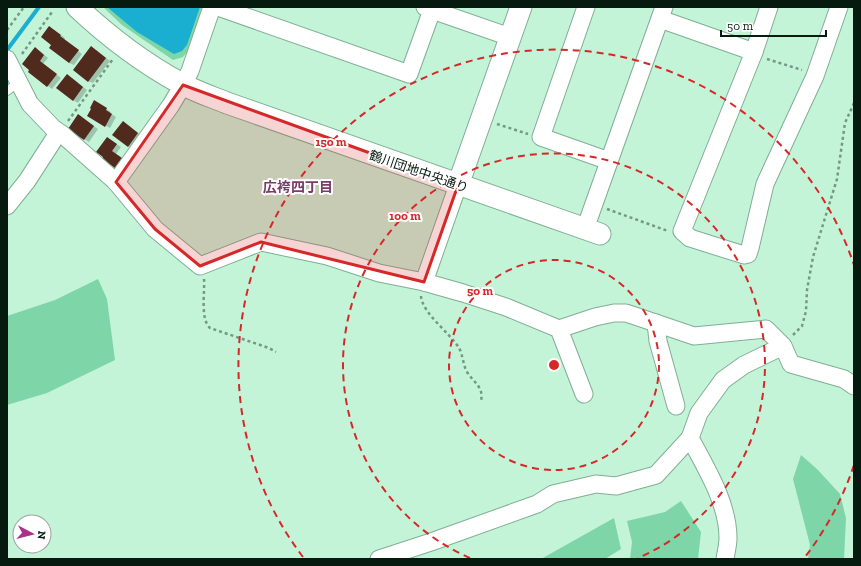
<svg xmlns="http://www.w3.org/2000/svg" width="861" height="566" font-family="'Zilla Slab','Noto Sans JP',serif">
<rect width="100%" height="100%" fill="#c4f4d8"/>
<g fill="#7ed5a8">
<polygon points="103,7 203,7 188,51 183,57 173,60 122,25"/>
<polygon points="98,279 107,299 115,360 47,393 7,405 7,316 55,300"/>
<polygon points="801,455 817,469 840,494 846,518 844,559 808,559 810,545 793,479"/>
<polygon points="681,501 701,532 698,559 630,559 632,542 627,521 665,512"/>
<polygon points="614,518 621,549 605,559 541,559"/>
</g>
<polygon fill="#1aaed1" points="107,7 200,7 187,45 182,51 174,54 137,32"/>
<g fill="#0003">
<polygon points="54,30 65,38 64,40 82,54 74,65 69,63"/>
<polygon points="96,50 110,61 93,83 88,81"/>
<polygon points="40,51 48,58 43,64 61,78 52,89 29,72"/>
<polygon points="72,78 87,90 78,103 73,100"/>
<polygon points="94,102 111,112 110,113 116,117 110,128 88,116"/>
<polygon points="82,118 98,129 89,142 84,139"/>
<polygon points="128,125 142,136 133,149 128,146"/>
<polygon points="112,141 121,147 116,154 126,161 120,170 103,159"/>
</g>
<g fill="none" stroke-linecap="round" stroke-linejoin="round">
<polyline stroke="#1aaed1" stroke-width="4" points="7,50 39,7"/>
</g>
<g fill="#502a1c">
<polygon points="49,26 61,35 60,36 79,50 69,63 49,48 51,45 41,37"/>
<polygon points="91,46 106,58 88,82 73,70"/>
<polygon points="35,47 44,55 40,61 57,74 47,87 28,72 29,70 22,64"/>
<polygon points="67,74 83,87 73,101 56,88"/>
<polygon points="94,100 107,108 106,110 112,114 105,127 87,116 91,109 90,108"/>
<polygon points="78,114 94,126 84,140 68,129"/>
<polygon points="123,121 138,133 128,147 112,135"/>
<polygon points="107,137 117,144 112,151 122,158 115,168 102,159 103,157 96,152"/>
</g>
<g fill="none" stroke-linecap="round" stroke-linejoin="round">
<defs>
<polyline id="service" points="7,91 19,82"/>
<g id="minor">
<polyline points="218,7 409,74 432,10 425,7"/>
<polyline points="433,7 432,10 510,37"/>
<polyline points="586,7 541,137 609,161"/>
<polyline points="769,7 754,52 682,231 690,238 744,255 748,254 750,248 765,184 815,76 839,7"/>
<polyline points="660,19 754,52"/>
<polyline points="7,59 30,104 53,128 63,135 116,182 155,229 200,266 261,242 327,256 379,273 424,282 463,293 506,307 559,329 584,394"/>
<polyline points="116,182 171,105 183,85 190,71 212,7"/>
<polyline points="7,206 27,181 58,133"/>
<polyline points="585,229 664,7"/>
<polyline points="424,282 458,185"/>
<polyline points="656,323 658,341 676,406"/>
<path d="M559 329 595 317 614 313H626L635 316 694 336 766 329 783 346 744 365 723 380 699 413 690 438C706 468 728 503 728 538 728 545 726 552 725 559"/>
<polyline points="783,346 791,364 844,379 854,386"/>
<polyline points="379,559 431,542 537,504 553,494 596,484 616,486 656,475 690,438"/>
</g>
<g id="tertiary">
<path d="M77 7C109 37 143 63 182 84 197 92 212 97 227 103L600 234"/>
<polyline points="458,185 521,7"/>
</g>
</defs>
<use href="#service" stroke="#80ae94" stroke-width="10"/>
<use href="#minor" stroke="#80ae94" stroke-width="19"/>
<use href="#tertiary" stroke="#80ae94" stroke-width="23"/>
<g stroke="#749884" stroke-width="2.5" stroke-dasharray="3 3" stroke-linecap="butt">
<polyline points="7,30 24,7"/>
<polyline points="22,54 52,12"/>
<polyline points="767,59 802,70"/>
<polyline points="68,121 113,59"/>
<polyline points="497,124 528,134"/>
<polyline points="607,209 668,231"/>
<path d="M204 279C205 292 200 319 210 328L269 348 276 352"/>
<path d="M421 296C422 313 450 333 459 348 463 355 463 365 467 372 474 383 484 387 481 401"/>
<polyline points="793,335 802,326 806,311 807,290 813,257 837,179 845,123 854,103"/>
</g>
<use href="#service" stroke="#fff" stroke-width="8"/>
<use href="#minor" stroke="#fff" stroke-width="17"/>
<use href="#tertiary" stroke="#fff" stroke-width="21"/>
</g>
<path fill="#d62828" fill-opacity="0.2" stroke="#d62828" stroke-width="3" stroke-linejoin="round" d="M183 85 458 185 424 282 261 242 200 266 155 229 116 182Z"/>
<g fill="none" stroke="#d62828" stroke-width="2" stroke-dasharray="7 5">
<circle cx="554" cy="365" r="105"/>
<path d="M470 558A211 211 0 1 1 638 558"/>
<path d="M854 465A316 316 0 0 1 805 557M303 557A316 316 0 1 1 854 265"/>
</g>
<g text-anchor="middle" stroke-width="4" stroke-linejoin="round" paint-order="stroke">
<g font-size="13" fill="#071a10" stroke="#fff">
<text transform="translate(419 171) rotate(19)" y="5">鶴川団地中央通り</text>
</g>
<g font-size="14" font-weight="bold" fill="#783c65" stroke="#fff">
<text x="298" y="192">広袴四丁目</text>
</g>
</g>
<circle cx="554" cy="365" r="6" fill="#d62828" stroke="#fff" stroke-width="2"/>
<g font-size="12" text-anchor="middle" font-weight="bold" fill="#d62828" stroke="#fff" stroke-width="4" stroke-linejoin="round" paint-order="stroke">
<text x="331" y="146">150 m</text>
<text x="405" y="220">100 m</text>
<text x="480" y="295">50 m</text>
</g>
<rect width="861" height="566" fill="none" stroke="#071a10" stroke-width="16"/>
<g transform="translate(32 534) rotate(97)"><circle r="19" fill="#ffffff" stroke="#9ca39f"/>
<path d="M0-3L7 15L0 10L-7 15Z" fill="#a83189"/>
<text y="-6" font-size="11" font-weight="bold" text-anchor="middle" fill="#071a10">N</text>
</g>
<path d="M721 30v6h105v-6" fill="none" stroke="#071a10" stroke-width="2"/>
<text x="727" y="30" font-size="12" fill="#071a10" stroke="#ffffff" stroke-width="3" paint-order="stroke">50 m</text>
</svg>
